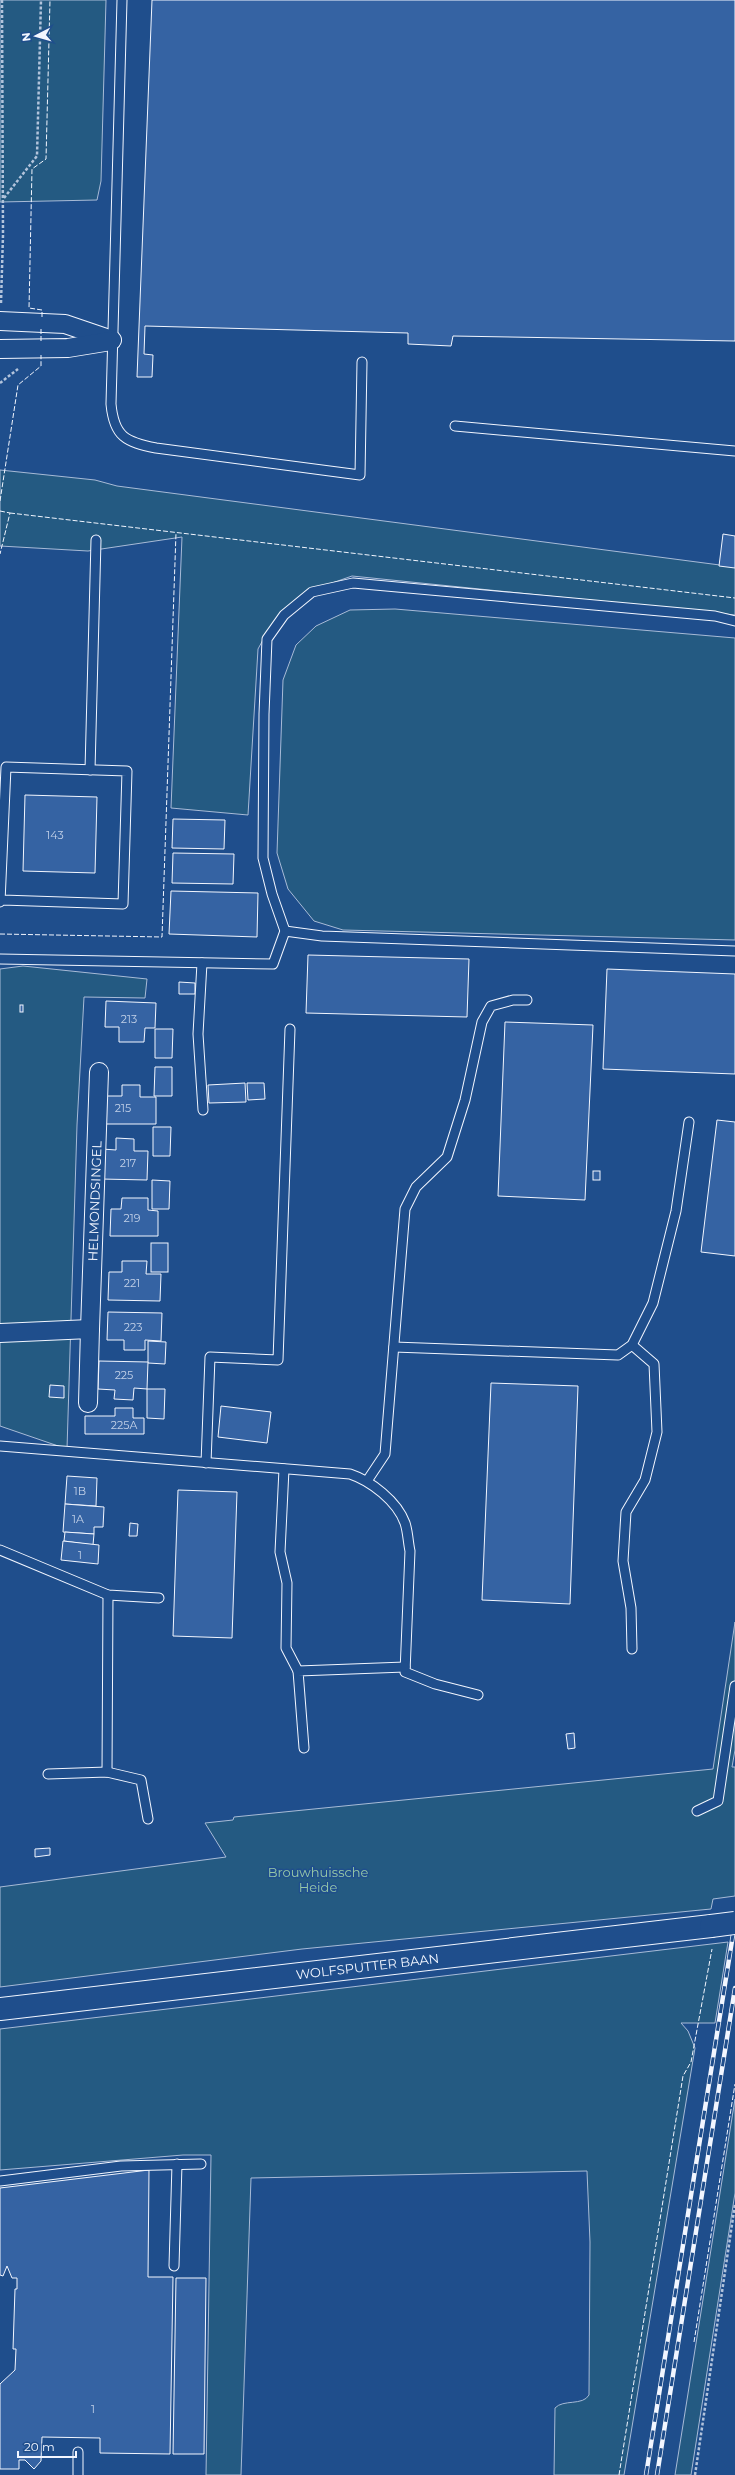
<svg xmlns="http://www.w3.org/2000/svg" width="735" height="2475" font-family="Montserrat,sans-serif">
<rect width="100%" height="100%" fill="#1f4e8c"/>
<g fill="#245a82" stroke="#a8bbd7">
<polygon points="0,0 106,0 101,181 97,200 0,202"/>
<polygon points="0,470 95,480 117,486 735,567 735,615 352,576 315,589 270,627 258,649 248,815 171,808 182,537 88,551 0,546"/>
<polygon points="395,609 735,638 735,940 343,930 314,921 288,889 277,853 283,680 296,645 316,626 350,610"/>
<polygon points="23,966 147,979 145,998 84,997 77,1125 67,1449 0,1426 0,969"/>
<polygon points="735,1622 735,1750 732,1767 735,1767 735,1896 713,1899 711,1909 302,1949 0,1987 0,1887 226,1857 205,1823 233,1820 234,1817 713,1769"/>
<path d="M728 1942 715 2023H681L688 2031 695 2048 624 2475H554L555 2408C563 2399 583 2406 589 2395L590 2242 587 2171 251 2178 241 2475H206L211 2155H183L0 2170V2029Z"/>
<polygon points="735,2099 735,2193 691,2475 675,2475"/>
</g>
<g fill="#3563a3" stroke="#f2f6ff">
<polygon points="152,0 735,0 735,341 453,336 451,346 408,344 408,333 145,326 144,354 153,355 152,377 137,377"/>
<polygon points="723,534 735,536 735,568 719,566"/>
<polygon points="25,795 97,797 95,873 23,871"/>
<polygon points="173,819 225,820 224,849 172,848"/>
<polygon points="173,853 234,854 233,884 172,883"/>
<polygon points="171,891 258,893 257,937 169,934"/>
<polygon points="308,955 469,959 467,1017 306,1013"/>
<polygon points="607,969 735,974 735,1074 603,1069"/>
<polygon points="179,982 195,983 195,994 179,994"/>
<polygon points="106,1001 156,1003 155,1028 145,1028 144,1042 119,1042 119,1027 105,1027"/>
<rect x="20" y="1005" width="3" height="7"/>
<polygon points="505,1022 593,1025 585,1200 498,1196"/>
<polygon points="155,1029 173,1029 172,1058 155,1058"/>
<polygon points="155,1067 172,1067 172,1096 154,1096"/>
<polygon points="245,1083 246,1102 209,1103 208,1085"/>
<polygon points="247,1083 264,1083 265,1099 248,1100"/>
<polygon points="122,1085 140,1085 140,1097 156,1097 156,1124 104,1124 104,1096 122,1096"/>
<polygon points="717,1120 735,1122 735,1256 701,1252"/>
<polygon points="153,1127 171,1127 170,1156 153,1156"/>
<polygon points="116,1138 134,1139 134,1151 148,1151 147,1180 101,1179 102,1149 116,1150"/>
<rect x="593" y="1171" width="7" height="9"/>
<polygon points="152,1180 170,1181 169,1209 152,1209"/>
<polygon points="122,1198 148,1198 148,1210 158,1211 158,1236 110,1236 111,1209 121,1209"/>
<rect x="151" y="1243" width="17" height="29"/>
<polygon points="122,1261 147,1261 146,1274 161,1274 160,1301 108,1300 109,1272 122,1272"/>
<polygon points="108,1312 162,1313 161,1341 145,1340 145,1350 124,1350 124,1340 107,1340"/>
<polygon points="148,1341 166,1342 165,1364 148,1363"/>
<polygon points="99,1361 148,1362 147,1389 134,1388 133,1400 114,1399 115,1390 98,1389"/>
<polygon points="491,1383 578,1386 570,1604 482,1600"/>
<polygon points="50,1385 64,1386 64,1398 49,1397"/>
<polygon points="147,1389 165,1389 164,1419 147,1418"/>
<polygon points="221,1406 271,1412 267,1443 218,1437"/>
<polygon points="115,1408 133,1408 133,1418 144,1418 144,1434 85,1434 85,1416 115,1416"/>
<polygon points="67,1476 97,1478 96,1506 65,1504"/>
<polygon points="178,1490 237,1492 232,1638 173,1636"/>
<polygon points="65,1504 104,1507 103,1527 94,1527 94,1534 63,1532"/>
<polygon points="130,1523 138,1524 137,1536 129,1536"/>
<polygon points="65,1532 94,1534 93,1545 64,1541"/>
<polygon points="63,1541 99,1545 98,1564 61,1560"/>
<polygon points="574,1733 575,1748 568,1749 566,1734"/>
<polygon points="50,1848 50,1855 35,1857 35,1849"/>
<polygon points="149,2170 148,2277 173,2277 170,2454 100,2453 100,2438 42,2437 41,2461 34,2469 25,2460 19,2460 19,2469 0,2469 0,2384 15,2370 16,2349 13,2349 15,2289 17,2289 17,2278 12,2278 7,2266 3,2276 0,2275 0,2188"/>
<polygon points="176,2278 206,2278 204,2454 173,2454"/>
</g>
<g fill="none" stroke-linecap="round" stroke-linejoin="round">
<defs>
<g id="service">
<path d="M122 0 111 404C114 437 126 442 156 448L360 475 362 362"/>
<polyline points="455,426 735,451"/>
<polyline points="90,770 96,540"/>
<polyline points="0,902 6,767 127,771 123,904 2,900"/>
<polyline points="285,931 272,894 263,858 264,714 267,639 284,615 312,592 353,583 715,616 735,621"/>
<polyline points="0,959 273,964 285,931 322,936 735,951"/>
<polyline points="202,963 198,1034 203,1110"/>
<polyline points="394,1347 618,1355 632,1345 653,1303 676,1211 689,1122"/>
<path d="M0 1446 350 1474C371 1481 397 1501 405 1523 408 1532 408 1542 410 1551L405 1672 435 1684 478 1695"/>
<polyline points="206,1463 210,1357 278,1360 290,1029"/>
<polyline points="284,1469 280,1552 287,1583 286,1648 298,1671"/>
<polyline points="367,1481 385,1454 405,1209 416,1187 447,1157 465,1100 482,1022 491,1006 513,1000 527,1000"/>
<polyline points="0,1550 108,1595 159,1598"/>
<polyline points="632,1649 631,1608 623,1561 626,1512 645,1480 657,1432 654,1364 632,1345"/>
<polyline points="304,1748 298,1671 405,1667"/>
<polyline points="107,1772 108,1595"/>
<polyline points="48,1774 107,1772 141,1780 148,1819"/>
<polyline points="697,1811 718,1801 735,1686"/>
<polyline points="0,2181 121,2166 201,2164"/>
<polyline points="174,2266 177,2164"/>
<polyline points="78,2475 78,2452"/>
</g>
<g id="minor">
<polyline points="0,321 65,324 112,340"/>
<polyline points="0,349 68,348 111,341"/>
<path id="s1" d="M90 1329 99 1072"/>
<polyline points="0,1333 90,1329 88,1403"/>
</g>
<g id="primary">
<path id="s2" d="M0 2009 711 1926"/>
</g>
</defs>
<use href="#service" stroke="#f2f6ff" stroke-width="11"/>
<use href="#minor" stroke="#f2f6ff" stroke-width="20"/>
<use href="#primary" stroke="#f2f6ff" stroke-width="24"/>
<g stroke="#b3c4dc" stroke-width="2.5" stroke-dasharray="3 2" stroke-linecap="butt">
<polyline points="4,198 37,156 41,0"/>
<polyline points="1,303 3,235 2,0"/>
<polyline points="0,383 18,369"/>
<polyline points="695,2475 735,2204"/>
</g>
<use href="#service" stroke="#1f4e8c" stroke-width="9"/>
<use href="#minor" stroke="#1f4e8c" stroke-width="18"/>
<use href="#primary" stroke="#1f4e8c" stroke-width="22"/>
<defs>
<g id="rail">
<polyline points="646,2475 735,1922"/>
<polyline points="657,2475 735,1988"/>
</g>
</defs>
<use href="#rail" stroke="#f2f6ff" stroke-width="4.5"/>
<use href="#rail" stroke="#1f4e8c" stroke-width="3" stroke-dasharray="9" stroke-linecap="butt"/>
<defs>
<polyline id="primary-bridge" points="711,1926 735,1923"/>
</defs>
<use href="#primary-bridge" stroke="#f2f6ff" stroke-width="24" stroke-linecap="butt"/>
<use href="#primary-bridge" stroke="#1f4e8c" stroke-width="22"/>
<g stroke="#f2f6ff" stroke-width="1" stroke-dasharray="5 2" stroke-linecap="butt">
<polyline points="42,317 42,310 29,308 32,169 46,159 50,0"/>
<polyline points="41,329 41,341"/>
<polyline points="0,501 18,385 41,366 41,355"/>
<polyline points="0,511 10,513 0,554"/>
<polyline points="10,513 735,598"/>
<polyline points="0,934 162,937 176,533"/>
<polyline points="694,2342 735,2084"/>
<polyline points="619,2475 683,2076 691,2062 712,1949"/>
</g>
</g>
<g text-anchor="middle" stroke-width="3" stroke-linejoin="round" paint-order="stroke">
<g font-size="11" fill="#c3d1e8">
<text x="55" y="839">143</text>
<text x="129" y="1023">213</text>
<text x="123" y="1112">215</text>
<text x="128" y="1167">217</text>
<text x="132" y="1222">219</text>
<text x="132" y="1287">221</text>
<text x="133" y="1331">223</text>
<text x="124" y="1379">225</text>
<text x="124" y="1429">225A</text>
<text x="80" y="1495">1B</text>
<text x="78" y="1523">1A</text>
<text x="80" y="1559">1</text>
<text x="93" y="2413">1</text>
</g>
<g font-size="13" fill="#f2f6ff" stroke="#1f4e8c">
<text dy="5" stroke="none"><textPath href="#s1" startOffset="128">HELMONDSINGEL</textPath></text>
<text dy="5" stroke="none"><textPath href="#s2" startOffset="370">WOLFSPUTTER BAAN</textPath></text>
</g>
<g font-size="13" fill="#97c8a6" stroke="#1f4e8c">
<text x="318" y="1877">Brouwhuissche<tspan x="318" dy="15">Heide</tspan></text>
</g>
</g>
<g transform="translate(36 36) rotate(264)" stroke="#1f4e8c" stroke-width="3" paint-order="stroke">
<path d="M0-3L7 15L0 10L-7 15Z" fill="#f2f6ff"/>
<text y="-6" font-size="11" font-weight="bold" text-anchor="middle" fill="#f2f6ff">N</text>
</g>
<path d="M18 2451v6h58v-6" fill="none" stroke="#f2f6ff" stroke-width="2"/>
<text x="24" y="2451" font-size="12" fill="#f2f6ff" stroke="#1f4e8c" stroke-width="3" paint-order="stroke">20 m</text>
</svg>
